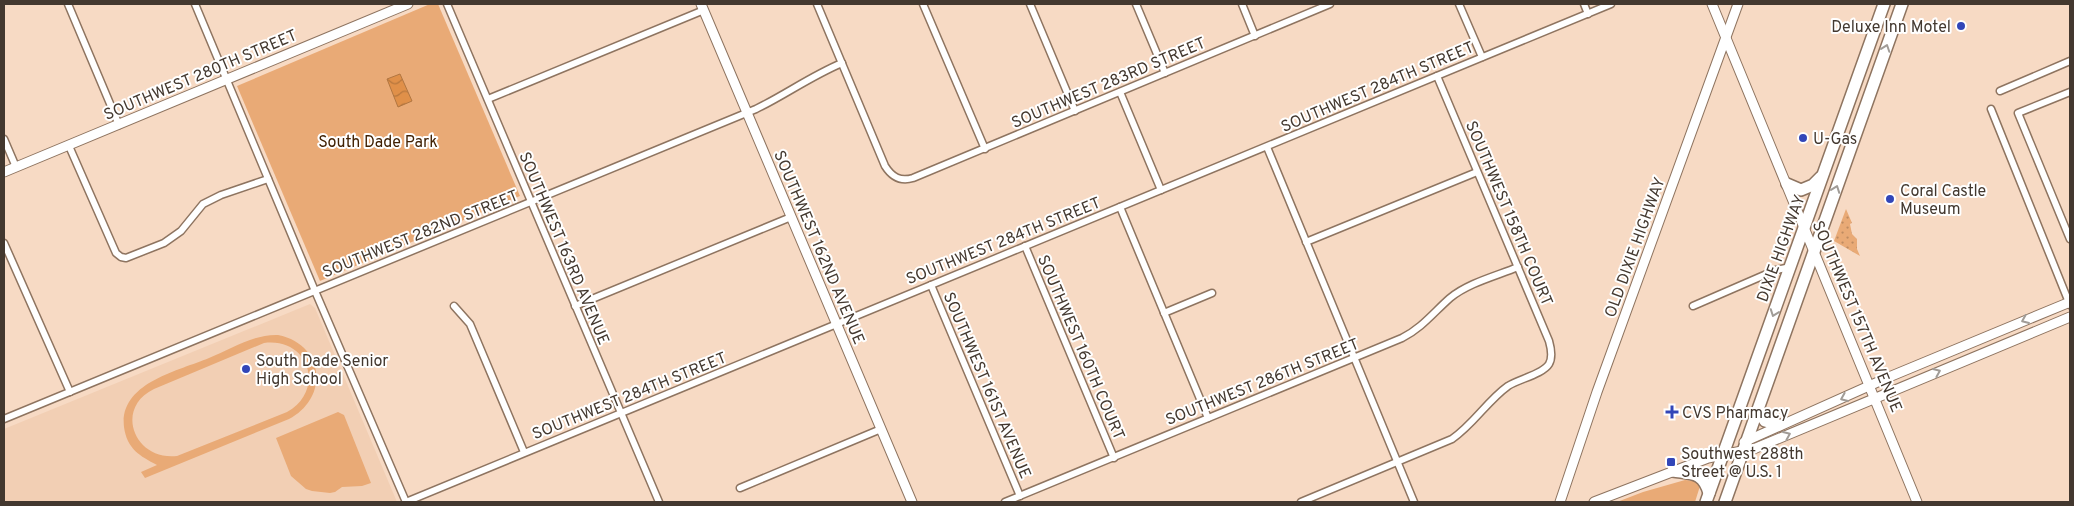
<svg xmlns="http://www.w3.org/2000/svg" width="2074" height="506" font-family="Overpass,sans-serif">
<defs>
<pattern id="grass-dots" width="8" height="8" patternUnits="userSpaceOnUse" patternTransform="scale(1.25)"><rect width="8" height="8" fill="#e9aa76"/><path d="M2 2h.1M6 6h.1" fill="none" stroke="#be8b61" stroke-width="1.8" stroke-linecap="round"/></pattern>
<pattern id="water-waves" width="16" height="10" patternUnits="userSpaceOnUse" patternTransform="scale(1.25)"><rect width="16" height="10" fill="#e09049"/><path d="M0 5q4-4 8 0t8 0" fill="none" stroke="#b7773d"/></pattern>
</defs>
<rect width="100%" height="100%" fill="#f7dac4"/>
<polygon fill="#f2cfb4" points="310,304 315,308 397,502 4,502 4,429"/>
<polygon fill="url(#grass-dots)" points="1846,209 1852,223 1850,224 1852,234 1857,239 1857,249 1860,256 1834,241"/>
<g fill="#e9aa76" fill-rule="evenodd">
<polygon points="430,4 438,4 520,196 320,281 237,86"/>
<path d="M278 335C324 344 330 397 289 419L145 478 141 472 157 465C140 456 127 449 124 427 119 383 178 371 209 358 231 349 254 334 278 335ZM264 343C309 337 326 390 287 412L177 456C134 461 114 408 154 389Z"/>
<polygon points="338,412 344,415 371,483 362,486 342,487 335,492 330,493 312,491 306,489 291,476 276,438"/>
<polygon points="1685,480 1696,481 1700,486 1695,502 1617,502 1643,492"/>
</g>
<polygon fill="url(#water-waves)" stroke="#b17641" points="400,74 412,101 398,107 387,79"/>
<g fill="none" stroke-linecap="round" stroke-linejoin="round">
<defs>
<g id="street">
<polyline points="68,4 119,125"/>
<polyline points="195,4 315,291 406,502"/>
<polyline points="447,4 659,502"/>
<path d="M817 4 885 166C892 177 900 182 913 178L1330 4"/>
<polyline points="923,4 985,149"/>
<polyline points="1030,4 1075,111"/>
<polyline points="1136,4 1165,73"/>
<polyline points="1242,4 1255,36"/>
<polyline points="1459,4 1482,57"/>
<polyline points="1584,4 1588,14"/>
<polyline points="2000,91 2070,61"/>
<polyline points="1120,92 1161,190"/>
<polyline points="2070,92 2018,113 2070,239"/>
<polyline points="488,99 704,10"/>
<polyline points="1991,109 2070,305"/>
<polyline points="4,139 16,167"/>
<polyline points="69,146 116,253 121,257 126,258 164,243 181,231 203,204 221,195 268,179"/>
<polyline points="1267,147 1414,502"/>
<polyline points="1120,207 1208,418"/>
<polyline points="1306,242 1477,172"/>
<polyline points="4,243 70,392"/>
<polyline points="1025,246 1114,458"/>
<polyline points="931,285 1020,496"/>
<polyline points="454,306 470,324 524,452"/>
<polyline points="575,306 791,217"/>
<polyline points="1693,306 1776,270 1791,267"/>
<polyline points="1164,313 1212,293"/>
<path d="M4 419 756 109C785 95 811 76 842 63"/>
<polyline points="740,488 881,429"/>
<polyline points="406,502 1611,4"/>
<path d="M1005 502 1402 338C1422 328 1434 312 1450 298 1468 283 1496 276 1518 267"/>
<path d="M1301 502 1452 439C1474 424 1487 401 1508 386 1519 379 1543 374 1549 364 1553 357 1551 348 1549 341L1437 76"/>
</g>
<g id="secondary">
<polyline points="701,4 912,502"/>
<polyline points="1712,4 1917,502"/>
<polyline points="4,172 408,4"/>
<polyline points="1744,442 1889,377 2070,302"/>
<polyline points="1560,502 1597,392 1738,4"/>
<polyline points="1594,502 1708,458 1756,448 2070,317"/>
</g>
<g id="highway">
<polyline points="1787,184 1801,190 1813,185 1821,177"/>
<polyline points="1758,410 1765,421 1779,425"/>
<path d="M1673 471C1693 474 1703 472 1709 493"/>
<polyline points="1706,502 1884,4"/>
<polyline points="1725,502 1902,4"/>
</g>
</defs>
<use href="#street" stroke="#8e7460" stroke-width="9"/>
<use href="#secondary" stroke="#8e7460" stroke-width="11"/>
<use href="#highway" stroke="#8e7460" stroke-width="14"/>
<use href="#street" stroke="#fff" stroke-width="6"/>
<use href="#secondary" stroke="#fff" stroke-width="9"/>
<use href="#highway" stroke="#fff" stroke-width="11"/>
</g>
<defs><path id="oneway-chevron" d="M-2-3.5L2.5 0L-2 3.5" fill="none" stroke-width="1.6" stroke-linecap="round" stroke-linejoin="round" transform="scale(1.25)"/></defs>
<g stroke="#a19c97">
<use href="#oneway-chevron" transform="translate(1886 48) rotate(-71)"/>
<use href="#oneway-chevron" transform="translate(1836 189) rotate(-70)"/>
<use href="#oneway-chevron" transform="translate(1774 313) rotate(110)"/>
<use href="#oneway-chevron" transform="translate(2025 320) rotate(157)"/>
<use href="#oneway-chevron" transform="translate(1937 372) rotate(-23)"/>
<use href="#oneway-chevron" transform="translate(1844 398) rotate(157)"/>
<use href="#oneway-chevron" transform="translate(1787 435) rotate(-23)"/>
</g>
<g fill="#3246b8" stroke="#fff" stroke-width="2">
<circle cx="1961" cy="26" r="5"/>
<circle cx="1803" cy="138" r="5"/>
<circle cx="1890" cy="199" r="5"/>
<circle cx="246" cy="369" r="5"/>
<path d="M1669.5 404.5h5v5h5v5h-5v5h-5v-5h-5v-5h5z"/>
<rect x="1666" y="457" width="10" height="10" rx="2.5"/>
</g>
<g text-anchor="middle" stroke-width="4" stroke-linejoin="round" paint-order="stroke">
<g font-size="16" fill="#43382f" stroke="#fff" text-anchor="start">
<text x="1951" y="32" text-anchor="end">Deluxe Inn Motel</text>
<text x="1813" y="144">U-Gas</text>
<text x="1900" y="196">Coral Castle<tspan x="1900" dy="18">Museum</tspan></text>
<text x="256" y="366">South Dade Senior<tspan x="256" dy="18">High School</tspan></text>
<text x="1682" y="418">CVS Pharmacy</text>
<text x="1681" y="459">Southwest 288th<tspan x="1681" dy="18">Street @ U.S. 1</tspan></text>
</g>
<g font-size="16" fill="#43382f" stroke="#fff">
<text transform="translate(200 74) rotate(-23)" y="6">SOUTHWEST 280TH STREET</text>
<text transform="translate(1108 82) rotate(-23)" y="6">SOUTHWEST 283RD STREET</text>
<text transform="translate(1377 86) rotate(-23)" y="6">SOUTHWEST 284TH STREET</text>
<text transform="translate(1510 213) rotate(67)" y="6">SOUTHWEST 158TH COURT</text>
<text transform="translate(420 233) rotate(-22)" y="6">SOUTHWEST 282ND STREET</text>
<text transform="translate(1003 240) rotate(-22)" y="6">SOUTHWEST 284TH STREET</text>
<text transform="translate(820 247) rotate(67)" y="6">SOUTHWEST 162ND AVENUE</text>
<text transform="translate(1634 247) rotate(-70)" y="6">OLD DIXIE HIGHWAY</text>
<text transform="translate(565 248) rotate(67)" y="6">SOUTHWEST 163RD AVENUE</text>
<text transform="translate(1780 248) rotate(-70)" y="6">DIXIE HIGHWAY</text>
<text transform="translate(1858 316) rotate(67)" y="6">SOUTHWEST 157TH AVENUE</text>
<text transform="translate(1082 347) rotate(67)" y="6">SOUTHWEST 160TH COURT</text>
<text transform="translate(1262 381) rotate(-22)" y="6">SOUTHWEST 286TH STREET</text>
<text transform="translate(988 385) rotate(67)" y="6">SOUTHWEST 161ST AVENUE</text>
<text transform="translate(629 395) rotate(-22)" y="6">SOUTHWEST 284TH STREET</text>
</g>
<g font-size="16" fill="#412103" stroke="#fff">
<text x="378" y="147">South Dade Park</text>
</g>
</g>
<rect width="2074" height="506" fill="none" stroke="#43382f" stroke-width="10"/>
</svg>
